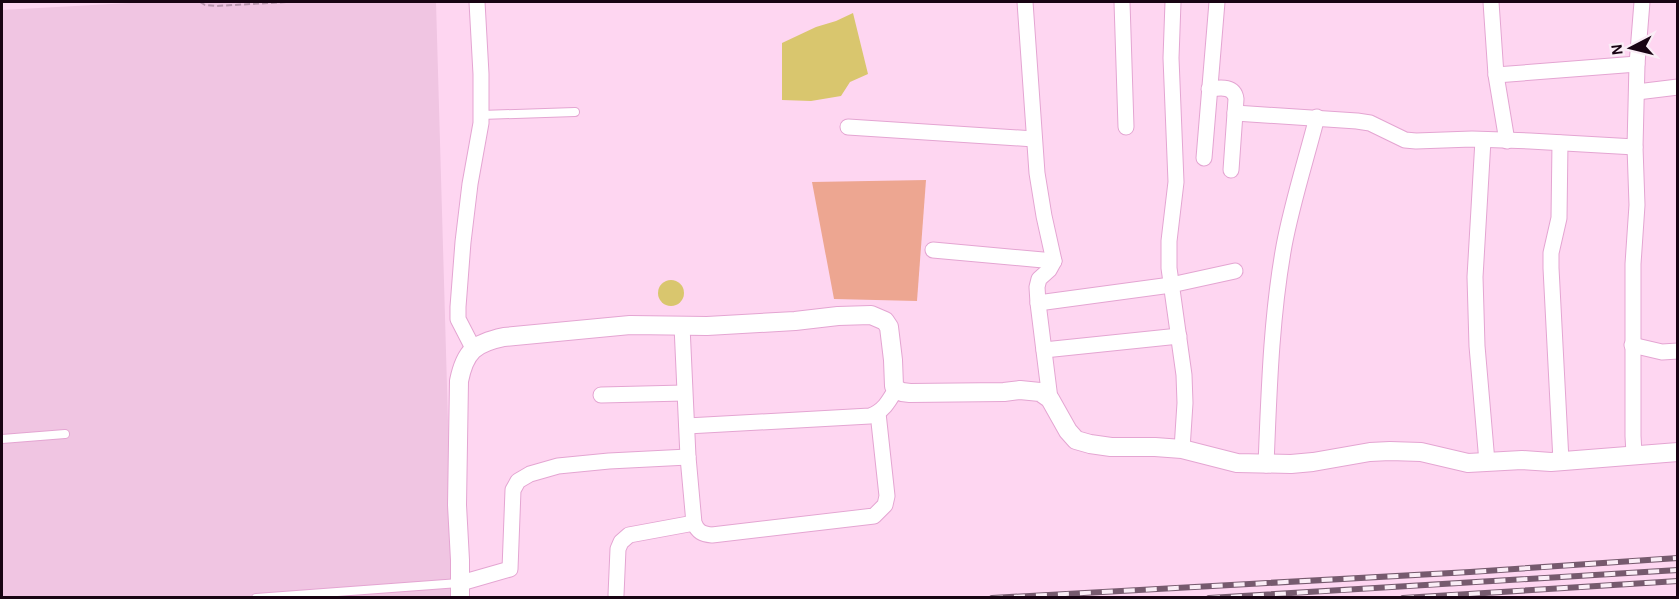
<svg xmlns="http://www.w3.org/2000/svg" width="1679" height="599" font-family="'Alegreya Sans',sans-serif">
<rect width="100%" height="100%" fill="#fed6f1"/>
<polygon fill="#f0c5e2" points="148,2 436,2 453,597 2,598 2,10"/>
<polygon fill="#eda691" points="926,180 917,301 834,299 812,182"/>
<g fill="#d9c66e">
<polygon points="853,13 868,74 850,82 841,96 811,101 782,100 782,43 816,27 836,21"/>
<circle cx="671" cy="293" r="13"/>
</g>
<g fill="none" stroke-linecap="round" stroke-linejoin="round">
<defs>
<g id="service">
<polyline points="481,115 575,112"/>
<polyline points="2,439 65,434"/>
<polyline points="256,598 459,583"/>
</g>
<g id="minor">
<polyline points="1025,2 1037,173 1044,216 1054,261 1049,270 1039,279 1037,287 1038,303 1050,399"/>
<polyline points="1122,2 1126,127"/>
<polyline points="1173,2 1171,58 1176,182 1169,241 1169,268 1184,375 1185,403 1182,449"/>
<polyline points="1491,2 1496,75 1507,141"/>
<polyline points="1496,75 1637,64"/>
<path d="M1209 89C1219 88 1234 85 1236 99L1231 170"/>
<polyline points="1637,92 1678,87"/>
<polyline points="1235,113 1357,121 1370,123 1405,140 1416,141 1472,139 1530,141 1635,147"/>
<polyline points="848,127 1034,139"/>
<polyline points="1483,140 1475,277 1477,346 1487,462"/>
<polyline points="1560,143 1559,218 1551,253 1551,268 1561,461"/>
<polyline points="1204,158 1217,2"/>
<polyline points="933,250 1054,261"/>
<polyline points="1038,303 1171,285 1235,271"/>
<path d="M682 326 688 457 694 523C698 532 702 534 712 535L874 516 885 505 887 496 878 413"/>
<polyline points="1632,345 1662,352 1678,351"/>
<polyline points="473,348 458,319 458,307 463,242 470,184 481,123 481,74 477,2"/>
<polyline points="1044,350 1179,336"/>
<polyline points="601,395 684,393"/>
<path d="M687 426 870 416C884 411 889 401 896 389"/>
<polyline points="1634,454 1633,436 1633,264 1637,205 1635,147 1637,64 1642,2"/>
<path d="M1266 465C1269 392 1271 318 1284 246 1292 203 1306 160 1317 117"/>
<polyline points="461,583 510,569 513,490 518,481 530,474 558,466 609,461 688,457"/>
<polyline points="616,595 618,549 621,542 629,535 694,523"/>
</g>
<path id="tertiary" d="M460 598V560L457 505 459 381C465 351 475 343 504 337L630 325 707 326 795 321 838 316 871 315 885 321 889 327 893 360 894 386 896 389 902 392 910 393 1004 392 1020 390 1040 392 1050 399 1068 431 1076 440 1090 444 1111 447H1155L1182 449 1237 463 1291 464 1313 462 1370 452 1390 451 1421 452 1468 463 1522 460 1551 462 1678 452"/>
</defs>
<use href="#service" stroke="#e4a5d2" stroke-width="10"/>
<use href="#minor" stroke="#e4a5d2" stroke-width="17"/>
<use href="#tertiary" stroke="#e4a5d2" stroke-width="20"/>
<polyline stroke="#b997ae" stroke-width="2" stroke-dasharray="6 3" stroke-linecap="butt" points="200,2 205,5 216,6 287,2"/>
<use href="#service" stroke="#fff" stroke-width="8"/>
<use href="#minor" stroke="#fff" stroke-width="15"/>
<use href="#tertiary" stroke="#fff" stroke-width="18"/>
<defs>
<g id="rail">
<polyline points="992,598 1470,572 1678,558"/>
<polyline points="1209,598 1678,570"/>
<polyline points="1403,598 1678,581"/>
</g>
</defs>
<use href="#rail" stroke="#765a6e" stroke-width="6"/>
<use href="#rail" stroke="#faedf6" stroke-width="4" stroke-dasharray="11" stroke-linecap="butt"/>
</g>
<rect width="1679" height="599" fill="none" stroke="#180413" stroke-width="6"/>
<g transform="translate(1631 48) rotate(263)" stroke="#faedf6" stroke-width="4.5" paint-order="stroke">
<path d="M0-4.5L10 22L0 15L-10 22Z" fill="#180413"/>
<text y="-9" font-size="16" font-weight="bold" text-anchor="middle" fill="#180413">N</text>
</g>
</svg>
